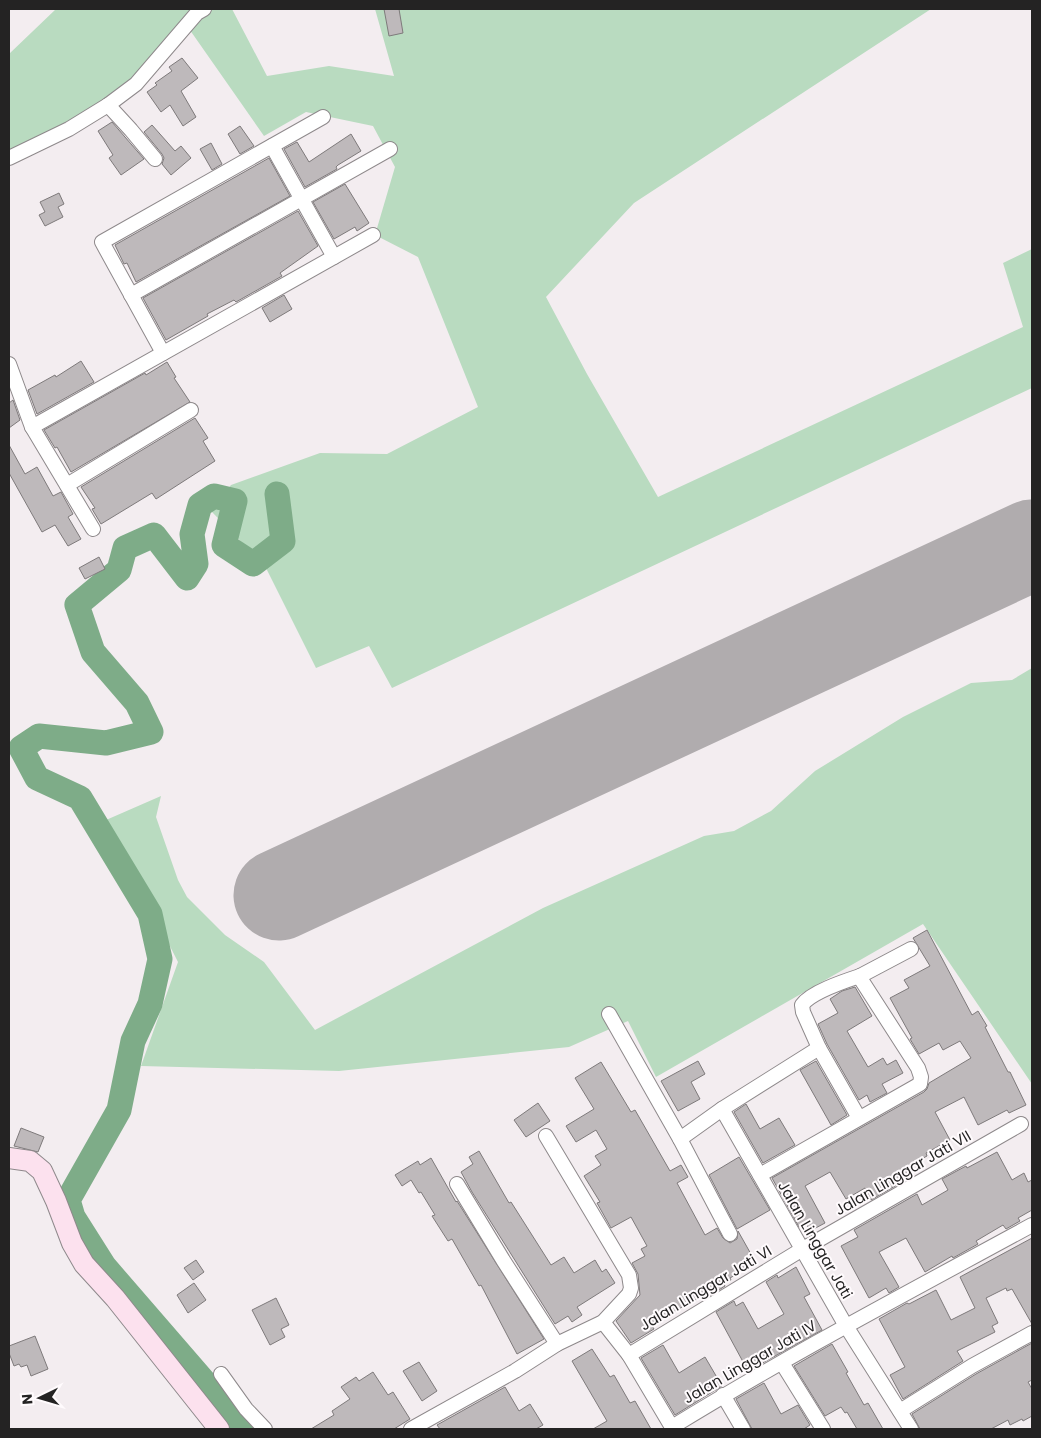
<svg xmlns="http://www.w3.org/2000/svg" width="1041" height="1438" font-family="Poppins,sans-serif">
<rect width="100%" height="100%" fill="#f3edf0"/>
<g fill="#b9dbc0">
<polygon points="56,9 232,9 267,76 329,66 394,76 375,9 931,9 634,203 546,297 587,374 658,497 1023,327 1003,263 1032,249 1032,388 392,688 369,646 316,668 265,566 211,511 231,485 320,453 387,454 478,407 418,257 375,235 395,167 373,126 306,112 264,136 185,23 151,75 9,158 9,54"/>
<polygon points="1032,668 1032,1084 923,924 656,1077 628,1021 569,1047 339,1071 141,1066 178,962 106,820 161,796 156,817 178,880 187,897 225,935 264,962 315,1030 543,908 704,836 734,831 771,811 815,771 903,717 971,683 1012,680"/>
</g>
<g fill="none" stroke-linecap="round" stroke-linejoin="round">
<polyline stroke="#7eac88" stroke-width="25" points="245,1429 104,1266 73,1217 68,1200 119,1110 133,1041 150,1004 160,959 150,914 80,798 37,778 21,748 39,736 106,743 151,732 137,703 93,652 77,605 119,570 125,548 154,535 187,578 196,564 192,534 200,505 214,496 235,501 224,545 253,564 283,541 277,494"/>
<polyline stroke="#b0acae" stroke-width="91" points="279,895 1032,545"/>
</g>
<g fill="#beb9bb" stroke="#7e7a7b">
<polygon points="384,9 399,9 403,33 389,36"/>
<polygon points="182,58 198,78 181,91 196,117 183,126 170,105 161,112 147,92 157,85 155,83 172,71 169,67"/>
<polygon points="112,122 144,159 121,175 109,158 113,155 98,131"/>
<polygon points="152,125 175,151 181,146 191,158 171,175 162,164 164,158 162,154 144,132"/>
<polygon points="240,126 254,146 240,154 228,134"/>
<polygon points="351,134 361,151 338,165 336,167 337,169 305,187 284,149 297,142 309,162"/>
<polygon points="211,143 222,164 212,170 200,149"/>
<polygon points="269,158 290,196 136,282 127,263 124,264 115,245"/>
<polygon points="345,184 369,223 357,231 355,227 334,239 313,202"/>
<polygon points="59,193 64,204 58,207 63,217 45,226 39,215 45,212 40,202"/>
<polygon points="298,211 318,246 280,273 282,276 275,280 236,302 234,300 207,314 208,316 166,340 143,298"/>
<polygon points="284,295 292,309 270,322 262,308"/>
<polygon points="81,361 94,382 37,414 28,390 55,375 56,377"/>
<polygon points="167,362 176,377 174,378 190,402 71,472 57,447 55,448 44,430 145,373 146,375"/>
<polygon points="13,400 20,420 9,428 9,403"/>
<polygon points="195,418 208,438 203,441 215,461 156,499 152,493 101,524 92,509 95,508 81,487"/>
<polygon points="9,445 25,474 37,467 53,496 61,492 73,514 68,517 81,539 68,546 55,525 42,532 9,473"/>
<polygon points="99,557 105,569 85,579 79,568"/>
<polygon points="927,930 972,1015 978,1011 987,1026 985,1027 1008,1072 1010,1072 1026,1105 1009,1113 1007,1110 978,1125 964,1097 935,1112 950,1140 926,1153 927,1156 907,1167 911,1176 909,1178 871,1200 865,1188 846,1199 830,1172 805,1186 825,1223 810,1231 806,1223 799,1227 772,1178 924,1092 927,1089 929,1083 971,1058 960,1041 943,1050 939,1043 919,1054 910,1039 912,1038 890,998 909,988 904,980 930,966 913,938"/>
<polygon points="855,987 872,1016 847,1031 868,1067 883,1058 887,1065 896,1060 903,1073 882,1084 887,1093 870,1102 867,1095 859,1100 827,1044 818,1024 838,1013 830,999 842,991"/>
<polygon points="698,1061 705,1074 691,1082 700,1099 678,1111 661,1081"/>
<polygon points="816,1061 847,1115 831,1125 800,1070"/>
<polygon points="601,1062 631,1112 635,1110 670,1171 681,1165 688,1177 677,1183 705,1235 717,1228 723,1238 730,1243 737,1239 738,1231 756,1263 730,1278 731,1280 724,1284 725,1286 708,1297 706,1294 651,1324 654,1329 631,1343 616,1321 640,1295 638,1274 632,1263 645,1256 641,1249 647,1246 631,1217 611,1228 597,1203 600,1202 584,1176 601,1165 595,1156 607,1149 596,1130 576,1142 566,1126 594,1109 575,1078"/>
<polygon points="538,1103 550,1121 526,1137 514,1120"/>
<polygon points="746,1104 760,1129 779,1118 795,1145 763,1163 734,1112"/>
<polygon points="21,1128 44,1137 38,1152 14,1146"/>
<polygon points="479,1151 509,1203 511,1202 551,1265 564,1257 574,1273 595,1260 602,1272 606,1269 615,1283 577,1307 582,1315 572,1322 568,1316 555,1324 472,1192 461,1172 473,1164 469,1157"/>
<polygon points="997,1152 1012,1180 1024,1173 1028,1182 1032,1180 1032,1210 1018,1218 1020,1221 1006,1229 1003,1225 976,1241 978,1244 953,1258 952,1256 925,1272 906,1238 879,1252 899,1287 889,1293 886,1288 869,1298 841,1246 858,1237 854,1230 917,1194 922,1205 948,1190 942,1179 966,1166 967,1168"/>
<polygon points="739,1157 770,1210 737,1229 709,1175"/>
<polygon points="431,1158 456,1202 457,1201 544,1339 517,1354 481,1285 479,1286 452,1239 448,1241 432,1216 435,1215 421,1192 419,1193 411,1180 402,1186 395,1175 418,1161 420,1165"/>
<polygon points="1032,1238 1032,1324 1012,1289 1007,1291 1006,1288 986,1298 998,1323 992,1326 995,1332 957,1351 963,1361 903,1399 890,1375 905,1367 879,1319 907,1303 909,1304 936,1290 951,1320 975,1308 960,1277"/>
<polygon points="196,1260 204,1272 193,1280 184,1268"/>
<polygon points="796,1267 810,1294 804,1297 822,1330 748,1371 716,1312 734,1301 736,1306 743,1302 758,1329 784,1314 766,1282 777,1275 778,1278"/>
<polygon points="194,1283 206,1300 188,1313 177,1295"/>
<polygon points="276,1298 289,1325 281,1329 285,1337 270,1345 252,1310"/>
<polygon points="35,1336 48,1369 31,1376 27,1365 21,1367 19,1364 14,1366 9,1353 9,1346"/>
<polygon points="1032,1343 1032,1380 1028,1382 1032,1389 1032,1416 1023,1421 1022,1419 1010,1425 1008,1420 991,1429 920,1429 912,1414 976,1374"/>
<polygon points="832,1344 848,1372 846,1373 864,1405 868,1403 883,1429 857,1429 847,1412 845,1413 841,1407 825,1416 794,1366"/>
<polygon points="663,1345 679,1373 705,1357 722,1386 675,1415 641,1358"/>
<polygon points="592,1349 610,1377 614,1375 630,1403 635,1401 651,1429 593,1429 607,1421 572,1361"/>
<polygon points="419,1362 437,1391 422,1401 403,1371"/>
<polygon points="373,1372 388,1395 393,1392 410,1419 394,1429 311,1429 334,1415 332,1411 350,1399 341,1387 356,1377 359,1381"/>
<polygon points="764,1383 781,1414 798,1405 810,1425 804,1429 752,1429 736,1399"/>
<polygon points="505,1387 519,1411 530,1404 543,1425 536,1429 440,1429 437,1425"/>
</g>
<g fill="none" stroke-linecap="round" stroke-linejoin="round">
<defs>
<g id="street">
<polyline points="108,105 131,130 155,159"/>
<polyline points="272,146 334,257"/>
<polyline points="9,158 69,129 108,105 136,84 197,13 204,9"/>
<polyline points="131,295 390,149"/>
<polyline points="163,353 102,242 323,117"/>
<polyline points="9,364 32,427 93,529"/>
<polyline points="32,427 373,235"/>
<polyline points="67,485 191,410"/>
<polyline points="609,1014 680,1139 730,1234"/>
<polyline points="722,1109 846,1326 911,1429"/>
<path d="M859 1118 819 1048 803 1012 802 1005C811 992 845 981 860 976"/>
<polyline points="680,1139 722,1109 819,1048"/>
<polyline points="760,1175 920,1084 921,1077 918,1068 862,981 860,976 911,949"/>
<polyline points="457,1184 503,1260 557,1344 603,1322 629,1294 631,1288 629,1275 546,1136"/>
<polyline points="603,1322 629,1355 673,1429"/>
<polyline points="629,1355 801,1250 1021,1124"/>
<polyline points="782,1363 823,1429"/>
<polyline points="221,1374 246,1409 265,1429"/>
<polyline points="723,1395 743,1429"/>
<polyline points="900,1411 972,1366 1032,1333"/>
<path d="M672 1427C789 1355 911 1291 1032 1225"/>
<polyline points="411,1429 515,1371 557,1344"/>
</g>
<polyline id="secondary" points="9,1158 30,1161 42,1171 56,1201 72,1243 84,1264 115,1298 219,1429"/>
</defs>
<use href="#street" stroke="#8e898b" stroke-width="16"/>
<use href="#secondary" stroke="#8e898b" stroke-width="22"/>
<use href="#street" stroke="#fff" stroke-width="14"/>
<use href="#secondary" stroke="#fce1ee" stroke-width="20"/>
</g>
<g text-anchor="middle" stroke-width="4" stroke-linejoin="round" paint-order="stroke">
<g font-size="15" fill="#242323" stroke="#fffbfd">
<text transform="translate(903 1173) rotate(-30)" y="5">Jalan Linggar Jati VII</text>
<text transform="translate(815 1240) rotate(60)" y="5">Jalan Linggar Jati</text>
<text transform="translate(706 1288) rotate(-31)" y="5">Jalan Linggar Jati VI</text>
<text transform="translate(750 1362) rotate(-30)" y="5">Jalan Linggar Jati IV</text>
</g>
</g>
<rect width="1041" height="1438" fill="none" stroke="#242323" stroke-width="20"/>
<g transform="translate(40 1398) rotate(265)" stroke="#fffbfd" stroke-width="4" paint-order="stroke">
<path d="M0-4L9 19L0 12L-9 19Z" fill="#242323"/>
<text y="-8" font-size="14" font-weight="bold" text-anchor="middle" fill="#242323">N</text>
</g>
</svg>
